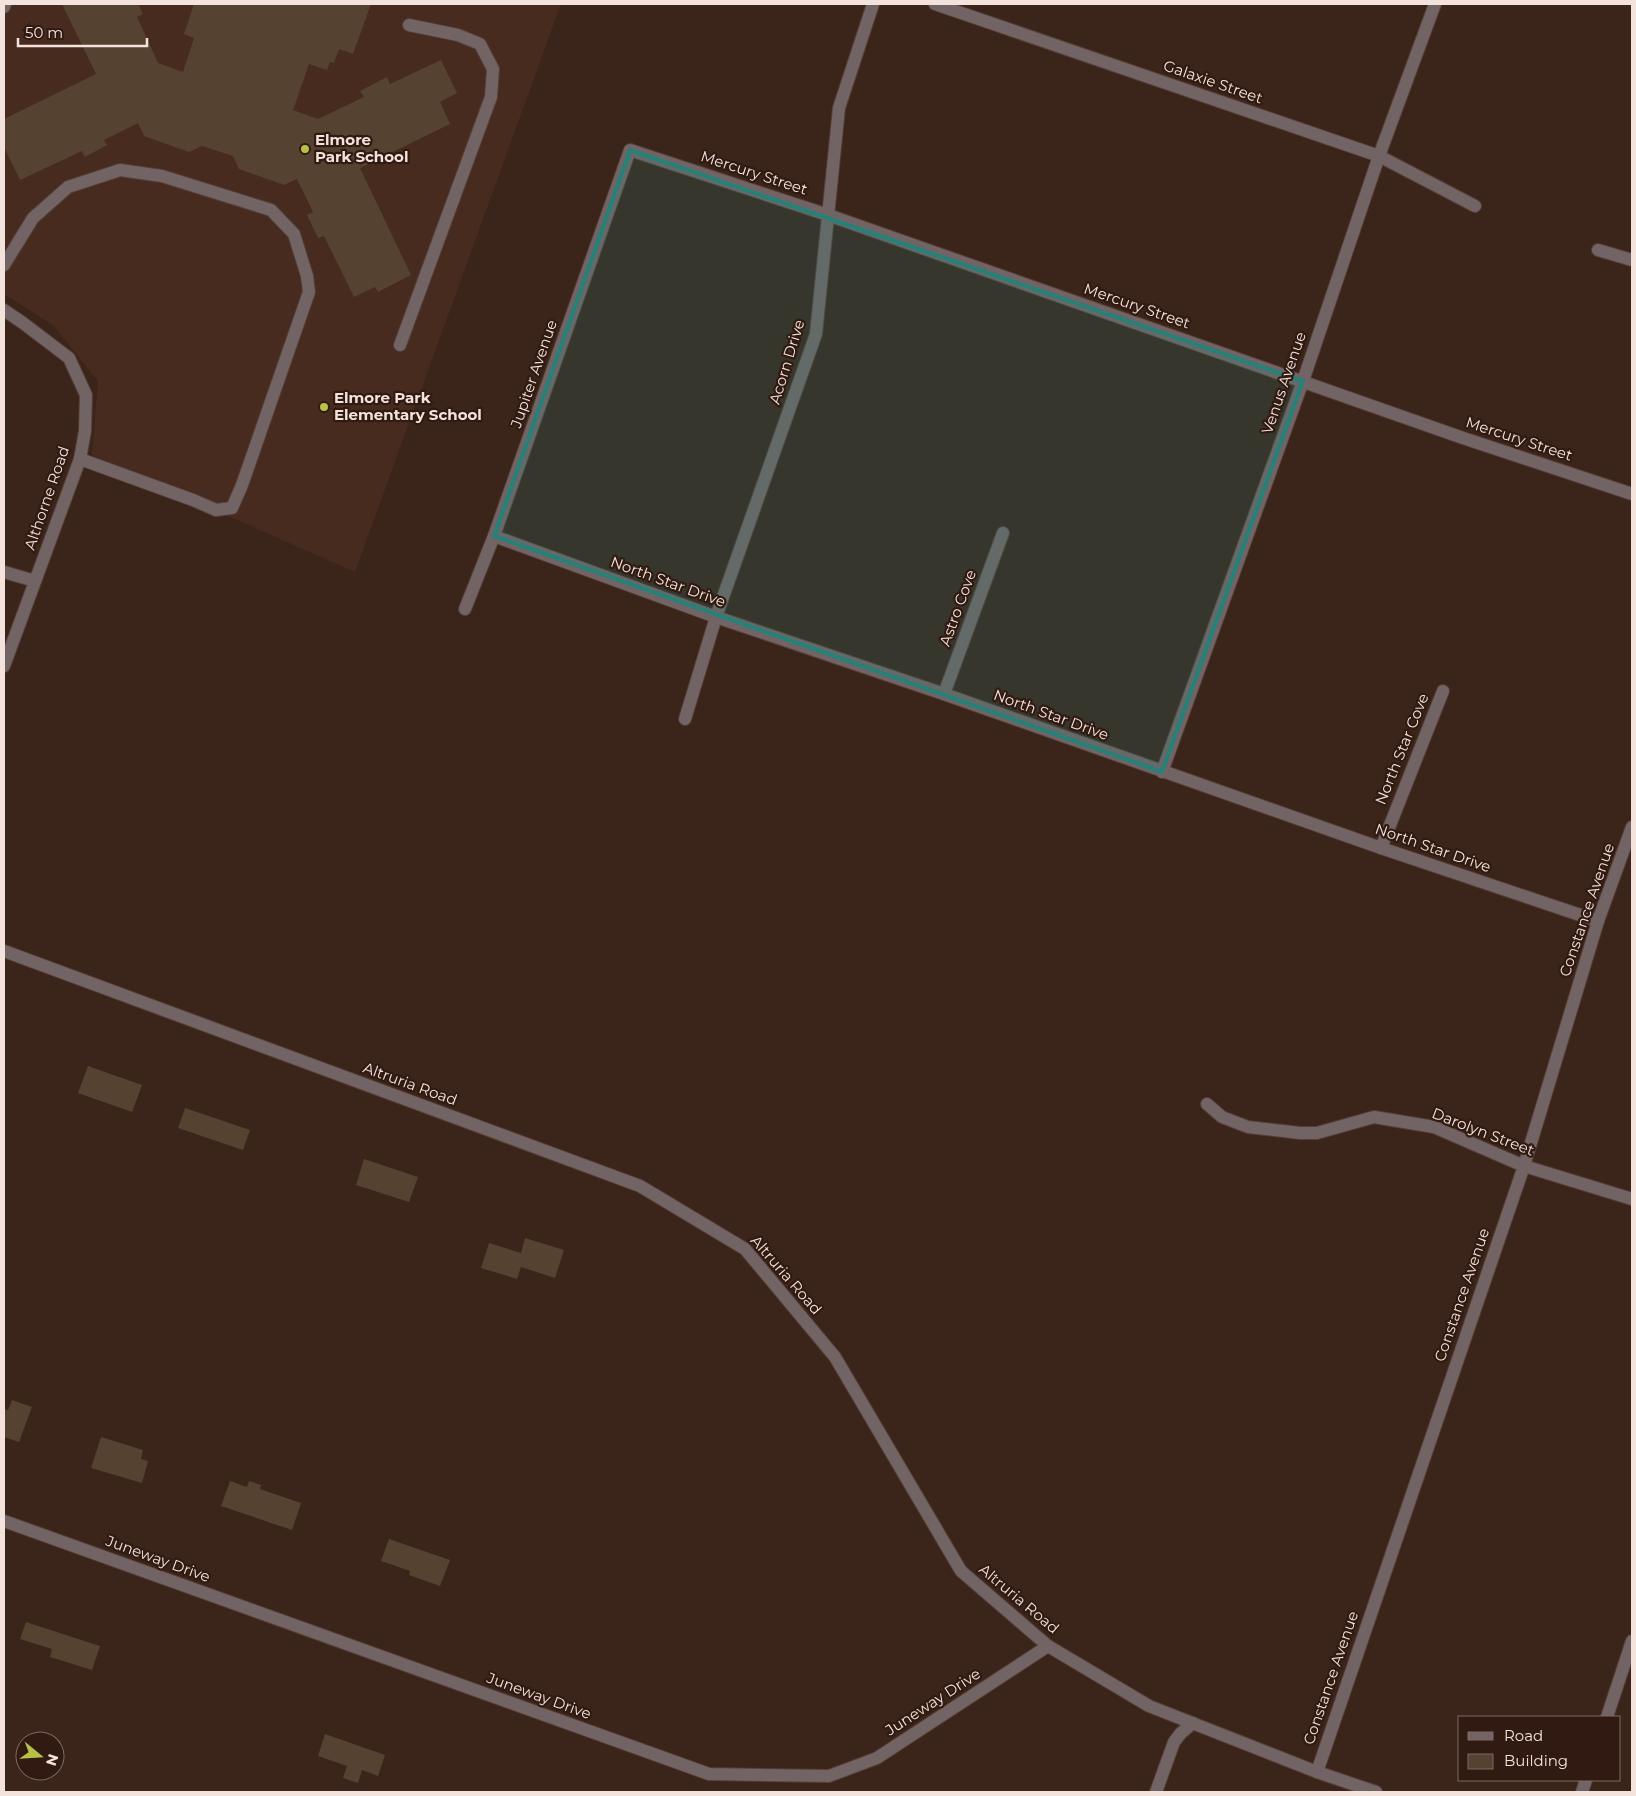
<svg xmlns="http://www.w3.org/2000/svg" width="1636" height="1796" font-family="Montserrat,sans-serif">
<rect width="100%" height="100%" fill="#3b241a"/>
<polygon fill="#482b1f" points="4,4 561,4 355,572 92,456 98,381 53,325 4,294"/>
<g fill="#564230">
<polygon points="62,4 138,4 143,14 137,17 158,63 183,72 194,38 184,34 194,4 371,4 353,54 339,49 334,63 330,62 327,70 309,64 293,110 318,119 364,97 360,91 387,77 390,84 441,60 457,93 440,102 450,124 360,168 411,275 378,292 375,287 354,297 324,236 318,238 307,215 313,212 297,179 284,185 239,169 233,156 202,146 189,152 144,136 138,123 104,140 107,145 85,157 82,151 20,180 4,147 4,119 96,74"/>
<polygon points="88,1066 142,1085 132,1112 78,1093"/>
<polygon points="185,1108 250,1130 243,1150 178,1128"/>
<polygon points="364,1159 418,1177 409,1202 356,1185"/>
<polygon points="525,1238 564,1250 555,1278 521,1267 517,1279 481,1268 489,1243 521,1253"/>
<polygon points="12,1400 32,1407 19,1442 4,1437 4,1409 8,1410"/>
<polygon points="101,1437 143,1450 141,1459 148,1461 142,1483 91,1468"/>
<polygon points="230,1481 247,1487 249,1481 261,1485 260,1489 301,1503 292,1530 221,1506"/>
<polygon points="389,1539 450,1560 440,1586 409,1575 410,1571 381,1561"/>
<polygon points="26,1622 100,1646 92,1670 50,1657 52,1649 20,1639"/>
<polygon points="325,1734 385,1755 378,1776 362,1770 358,1783 343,1778 347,1766 318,1756"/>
</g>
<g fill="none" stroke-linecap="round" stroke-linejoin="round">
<defs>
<g id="minor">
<polyline points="935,4 1379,156 1475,206"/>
<polyline points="4,7 5,4"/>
<polyline points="1598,250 1632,260"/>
<polyline points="4,265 33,218 68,187 120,170 162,176 271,210 294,234 307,276 309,292 242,485 232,508 216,510 193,500 80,459"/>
<polyline points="4,310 23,323 69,358 86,395 85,431 80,459 4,666"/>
<polyline points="400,345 491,97 493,69 480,44 458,35 409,25"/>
<polyline points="494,536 716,617 944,694 1381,848 1598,921"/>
<polyline points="4,572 35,581"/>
<polyline points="465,609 494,536 630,150 828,215 1463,438 1632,494"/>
<polyline points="944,694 1003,533"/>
<polyline points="685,719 716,617 816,334 839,108 873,4"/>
<polyline points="1162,772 1303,381 1379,156 1435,4"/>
<polyline points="1381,848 1443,691"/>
<polyline points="4,951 640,1186 745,1249 835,1357 961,1571 1048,1646 1149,1706 1317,1772 1376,1792"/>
<polyline points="1207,1104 1222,1117 1248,1127 1300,1133 1317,1133 1374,1117 1434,1127 1524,1166 1632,1199"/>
<polyline points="4,1521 709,1774 829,1776 877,1758 1048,1646"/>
<polyline points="1607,1717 1632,1641"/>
<polyline points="1317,1772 1524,1166 1598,921 1632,827"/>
<polyline points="1156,1792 1174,1742 1181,1733 1193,1723"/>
<polyline points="1582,1792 1586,1780"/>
</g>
</defs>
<use href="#minor" stroke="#553f35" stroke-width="14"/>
<use href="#minor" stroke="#726465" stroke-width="12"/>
</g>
<path fill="#268179" fill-opacity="0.2" stroke="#268179" stroke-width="4" stroke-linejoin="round" d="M630 150 1303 381 1162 772 494 536Z"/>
<g fill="#b8c147" stroke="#311a11" stroke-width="2">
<circle cx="305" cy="149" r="5"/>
<circle cx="324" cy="407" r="5"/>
</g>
<g text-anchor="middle" stroke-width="4.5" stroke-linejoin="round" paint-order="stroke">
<g font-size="15" fill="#f3e3dc" stroke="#311a11">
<text transform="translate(1213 82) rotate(19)" y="5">Galaxie Street</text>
<text transform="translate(754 173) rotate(18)" y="5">Mercury Street</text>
<text transform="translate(1137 306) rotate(19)" y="5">Mercury Street</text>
<text transform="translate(787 362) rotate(-73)" y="5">Acorn Drive</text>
<text transform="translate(534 374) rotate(-71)" y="5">Jupiter Avenue</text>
<text transform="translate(1284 383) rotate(-71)" y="5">Venus Avenue</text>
<text transform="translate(1519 439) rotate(18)" y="5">Mercury Street</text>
<text transform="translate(47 498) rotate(-71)" y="5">Althorne Road</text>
<text transform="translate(668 582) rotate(20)" y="5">North Star Drive</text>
<text transform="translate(958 608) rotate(-70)" y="5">Astro Cove</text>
<text transform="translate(1051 715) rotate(20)" y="5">North Star Drive</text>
<text transform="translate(1402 749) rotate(-68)" y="5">North Star Cove</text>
<text transform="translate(1433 848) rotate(19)" y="5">North Star Drive</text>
<text transform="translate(1587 910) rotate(-71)" y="5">Constance Avenue</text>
<text transform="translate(410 1084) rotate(20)" y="5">Altruria Road</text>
<text transform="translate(1483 1132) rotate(21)" y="5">Darolyn Street</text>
<text transform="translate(786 1275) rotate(49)" y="5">Altruria Road</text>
<text transform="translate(1462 1295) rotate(-71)" y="5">Constance Avenue</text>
<text transform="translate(158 1559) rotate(20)" y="5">Juneway Drive</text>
<text transform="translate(1019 1599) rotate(40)" y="5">Altruria Road</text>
<text transform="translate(1331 1678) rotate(-71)" y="5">Constance Avenue</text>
<text transform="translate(539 1696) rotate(20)" y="5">Juneway Drive</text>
<text transform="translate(933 1702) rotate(-33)" y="5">Juneway Drive</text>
</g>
<g font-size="15" font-weight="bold" fill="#f3e3dc" stroke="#311a11" text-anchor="start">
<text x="315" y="145">Elmore<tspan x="315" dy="17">Park School</tspan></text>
<text x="334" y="403">Elmore Park<tspan x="334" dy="17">Elementary School</tspan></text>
</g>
</g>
<rect width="1636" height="1796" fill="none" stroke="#f3e3dc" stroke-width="10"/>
<rect x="1458" y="1716" width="162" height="65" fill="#311a11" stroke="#7f6a62"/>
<rect x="1468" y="1732" width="25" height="8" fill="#726465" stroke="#7f6a62"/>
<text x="1504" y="1741" font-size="15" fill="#f3e3dc">Road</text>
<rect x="1468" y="1754" width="25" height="15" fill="#564230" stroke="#7f6a62"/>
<text x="1504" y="1766" font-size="15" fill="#f3e3dc">Building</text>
<g transform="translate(40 1756) rotate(108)"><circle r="24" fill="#311a11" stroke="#7f6a62"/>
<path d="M0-4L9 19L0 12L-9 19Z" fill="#b8c147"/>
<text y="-8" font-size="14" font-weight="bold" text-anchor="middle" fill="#f3e3dc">N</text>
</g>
<path d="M18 38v8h129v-8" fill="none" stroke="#f3e3dc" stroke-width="2.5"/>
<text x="25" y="38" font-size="15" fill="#f3e3dc" stroke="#311a11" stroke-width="4" paint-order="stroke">50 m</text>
</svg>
